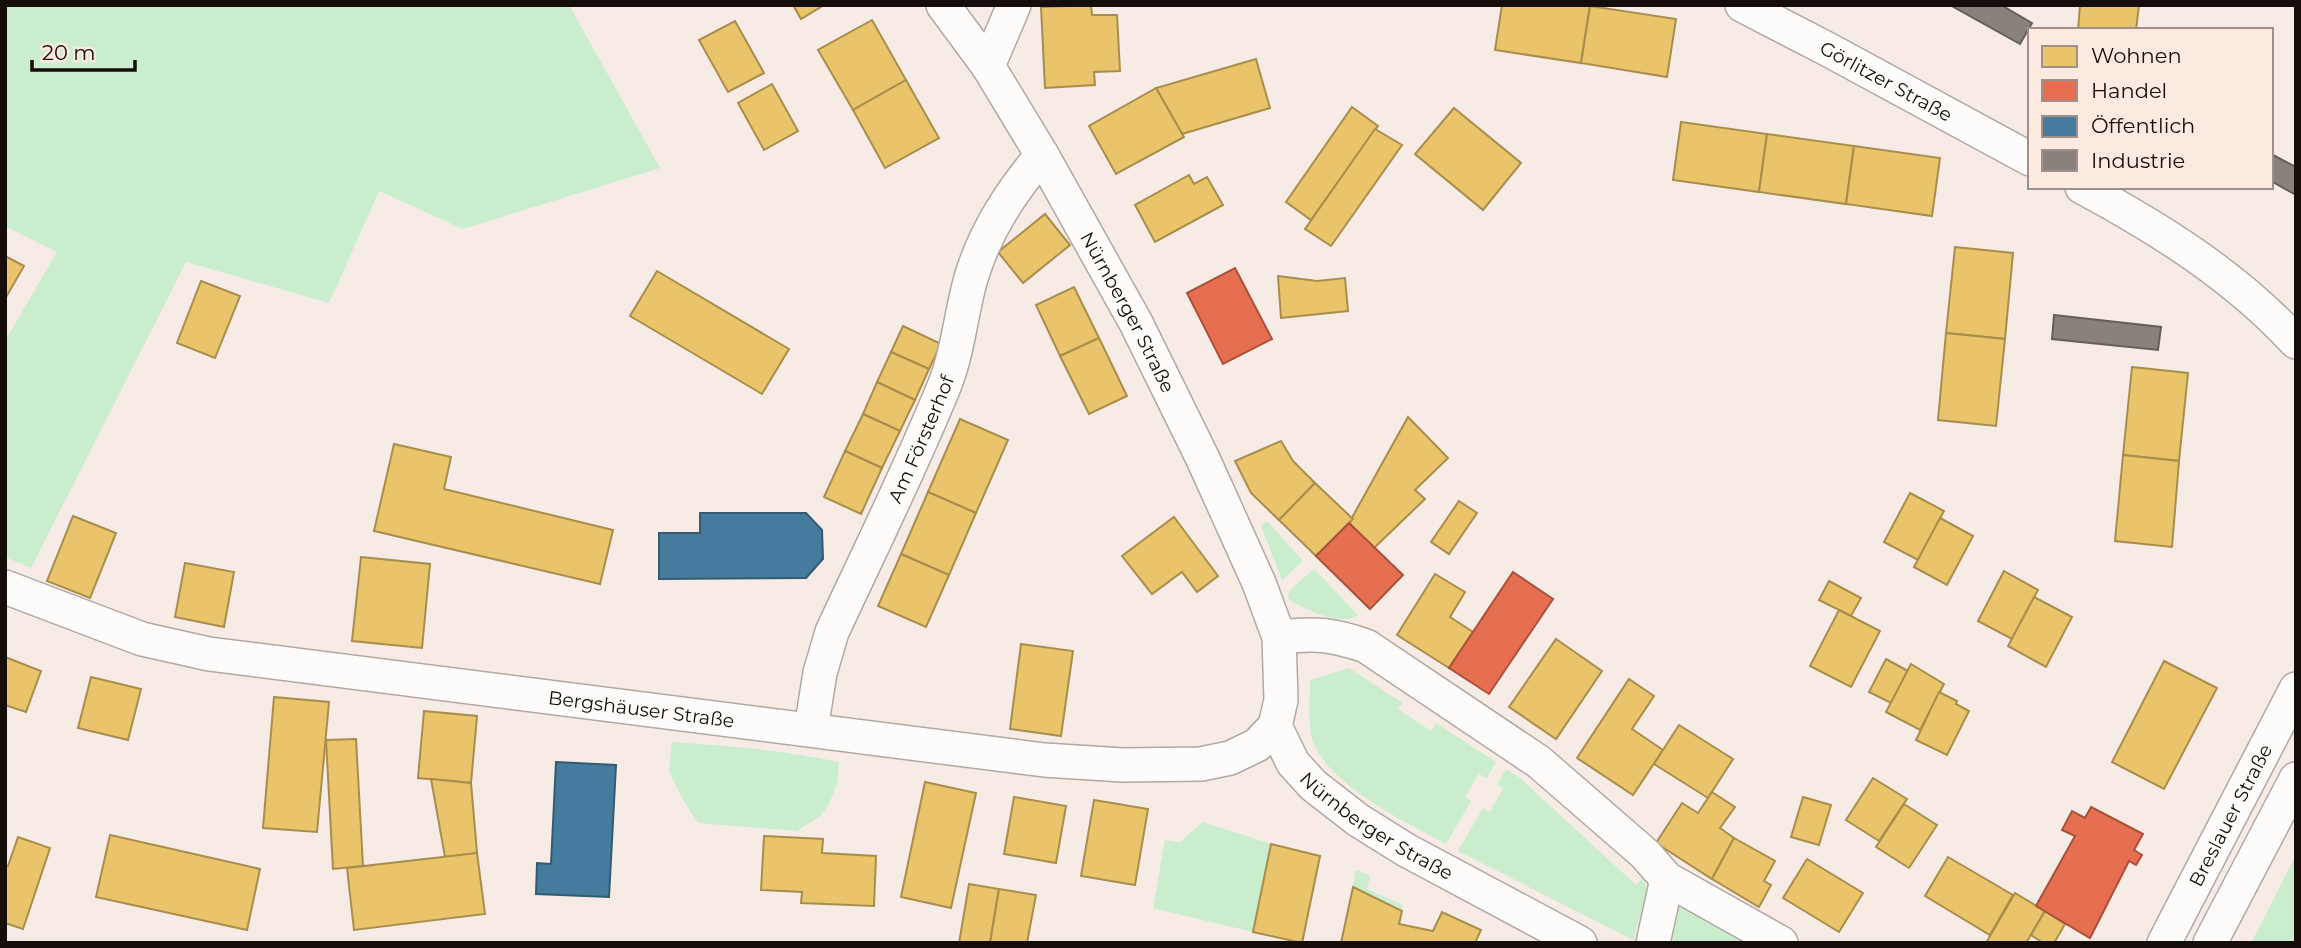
<svg xmlns="http://www.w3.org/2000/svg" width="2301" height="948" font-family="Montserrat,sans-serif">
<rect width="100%" height="100%" fill="#f6ebe5"/>
<g fill="#c9edcd">
<polygon points="5,5 569,5 660,168 463,229 379,191 329,303 186,262 31,568 5,557 5,341 57,252 5,226"/>
<polygon points="1267,521 1303,561 1282,580 1261,526"/>
<path d="M1314 569 1358 615C1340 627 1309 610 1292 602L1288 597 1289 591Z"/>
<path d="M1349 668 1402 703 1398 709 1431 731 1436 723 1496 762 1487 778 1479 774 1465 797 1471 801 1446 844C1407 823 1325 783 1312 739 1308 723 1310 697 1310 680Z"/>
<path d="M672 742C729 746 784 750 839 762L837 784 829 804 821 815 797 831 698 823 683 800 669 772Z"/>
<polygon points="1506,769 1520,778 1636,885 1642,879 1646,885 1647,893 1633,940 1458,851 1483,808 1490,812 1503,789 1497,785"/>
<polygon points="1203,822 1271,844 1253,932 1153,908 1165,840 1180,842"/>
<polygon points="2296,855 2296,943 2251,943"/>
<polygon points="1356,870 1370,876 1367,889 1403,905 1402,911 1353,887"/>
<polygon points="1687,904 1756,943 1672,943 1679,907"/>
</g>
<g fill="#e9c46a" stroke="#a98d4d" stroke-width="2">
<polygon points="793,5 824,5 801,19"/>
<polygon points="1091,5 1092,15 1117,15 1120,71 1094,72 1095,85 1045,88 1041,7"/>
<polygon points="1502,5 1590,6 1581,63 1495,50"/>
<polygon points="2080,5 2139,5 2136,30 2078,30"/>
<polygon points="1590,6 1676,19 1667,77 1581,63"/>
<polygon points="872,20 906,80 853,110 818,50"/>
<polygon points="735,21 764,73 728,92 699,40"/>
<polygon points="1256,59 1270,108 1182,134 1156,88"/>
<polygon points="906,80 939,138 885,168 853,110"/>
<polygon points="772,84 798,131 764,150 738,103"/>
<polygon points="1156,88 1184,137 1116,174 1089,126"/>
<polygon points="1352,107 1378,126 1311,220 1286,202"/>
<polygon points="1454,108 1521,163 1483,210 1415,154"/>
<polygon points="1681,122 1767,134 1759,192 1673,180"/>
<polygon points="1375,129 1402,145 1331,246 1305,229"/>
<polygon points="1767,134 1854,146 1846,204 1759,192"/>
<polygon points="1854,146 1940,158 1932,216 1846,204"/>
<polygon points="1189,175 1194,184 1207,177 1223,205 1155,242 1135,205"/>
<polygon points="1045,214 1070,245 1023,283 998,252"/>
<polygon points="1955,247 2013,253 2005,339 1946,333"/>
<polygon points="5,256 24,266 5,299"/>
<polygon points="657,271 789,349 762,394 630,316"/>
<polygon points="1278,276 1317,281 1345,278 1348,311 1281,318"/>
<polygon points="201,281 240,296 215,358 177,343"/>
<polygon points="1074,287 1099,338 1060,356 1036,305"/>
<polygon points="903,326 941,344 929,369 891,352"/>
<polygon points="1946,333 2005,339 1996,426 1938,420"/>
<polygon points="1099,338 1127,396 1089,414 1060,356"/>
<polygon points="891,352 929,369 915,400 877,382"/>
<polygon points="2132,367 2188,373 2179,461 2123,455"/>
<polygon points="877,382 915,400 900,431 863,414"/>
<polygon points="863,414 900,431 882,468 845,451"/>
<polygon points="1408,417 1448,458 1415,490 1425,499 1374,548 1349,523"/>
<polygon points="960,419 1008,440 976,513 928,492"/>
<polygon points="1281,441 1293,461 1315,483 1279,520 1251,493 1235,461"/>
<polygon points="394,444 451,457 444,489 613,530 600,584 374,531"/>
<polygon points="845,451 882,468 861,514 824,497"/>
<polygon points="2123,455 2179,461 2172,547 2115,541"/>
<polygon points="1315,483 1353,519 1316,556 1279,520"/>
<polygon points="928,492 976,513 949,575 901,554"/>
<polygon points="1910,493 1944,511 1918,560 1884,542"/>
<polygon points="1459,501 1477,513 1449,554 1431,542"/>
<polygon points="73,516 116,533 90,598 47,581"/>
<polygon points="1174,517 1218,576 1197,592 1182,572 1152,594 1122,556"/>
<polygon points="1940,518 1973,536 1947,585 1914,567"/>
<polygon points="901,554 949,575 926,627 878,606"/>
<polygon points="361,557 430,564 422,648 352,641"/>
<polygon points="185,563 234,572 224,627 175,617"/>
<polygon points="2004,571 2038,590 2012,639 1978,621"/>
<polygon points="1435,574 1465,592 1450,617 1473,632 1449,668 1397,635"/>
<polygon points="1829,581 1861,598 1851,616 1819,600"/>
<polygon points="2034,597 2072,617 2046,667 2008,646"/>
<polygon points="1839,610 1880,631 1851,687 1810,666"/>
<polygon points="1556,639 1602,671 1556,739 1509,707"/>
<polygon points="1021,644 1073,651 1061,736 1010,729"/>
<polygon points="5,657 41,671 26,712 5,705"/>
<polygon points="1886,659 1908,671 1891,703 1869,692"/>
<polygon points="2164,661 2217,688 2164,789 2112,762"/>
<polygon points="1911,664 1944,684 1920,730 1886,712"/>
<polygon points="91,677 141,689 128,740 78,728"/>
<polygon points="1629,679 1654,696 1632,729 1663,750 1633,795 1577,758"/>
<polygon points="1939,692 1957,701 1956,704 1969,711 1947,755 1916,740"/>
<polygon points="274,697 329,702 317,832 263,828"/>
<polygon points="424,711 477,716 471,783 418,778"/>
<polygon points="1679,725 1733,759 1708,798 1654,764"/>
<polygon points="356,739 363,866 333,869 326,740"/>
<polygon points="1873,778 1907,799 1879,841 1846,820"/>
<polygon points="431,779 471,783 477,853 445,857"/>
<polygon points="925,782 976,793 951,908 901,897"/>
<polygon points="1712,792 1735,807 1720,828 1734,838 1712,879 1656,843 1682,803 1698,813"/>
<polygon points="1014,797 1066,806 1056,863 1004,854"/>
<polygon points="1803,797 1831,805 1819,845 1791,837"/>
<polygon points="1094,800 1148,809 1135,885 1081,876"/>
<polygon points="1904,804 1937,825 1909,868 1876,847"/>
<polygon points="110,835 260,869 247,930 96,897"/>
<polygon points="764,836 823,839 822,853 876,856 874,906 801,903 802,892 761,890"/>
<polygon points="18,837 50,848 23,929 5,923 5,865 8,866"/>
<polygon points="1734,838 1775,861 1764,881 1771,885 1759,907 1712,879"/>
<polygon points="1271,844 1320,856 1302,943 1253,932"/>
<polygon points="477,853 485,914 354,930 347,868"/>
<polygon points="1948,857 2013,895 1990,935 1925,896"/>
<polygon points="1807,859 1863,893 1839,932 1783,898"/>
<polygon points="969,884 999,889 990,943 959,943"/>
<polygon points="1353,887 1402,911 1399,924 1433,931 1442,912 1481,930 1475,943 1341,943"/>
<polygon points="999,889 1036,895 1027,943 990,943"/>
<polygon points="2015,893 2045,911 2026,943 1986,943"/>
<polygon points="2045,911 2065,924 2054,943 2043,943 2031,935"/>
</g>
<g fill="#e76f51" stroke="#a8523b" stroke-width="2">
<polygon points="1235,268 1272,339 1223,364 1187,293"/>
<polygon points="1349,523 1403,575 1370,609 1316,556"/>
<polygon points="1513,572 1553,599 1489,694 1449,668"/>
<polygon points="2091,807 2143,834 2134,850 2142,855 2136,865 2129,861 2090,938 2036,906 2075,836 2062,830 2072,811 2085,818"/>
</g>
<g fill="#457b9d" stroke="#365a71" stroke-width="2">
<polygon points="700,513 806,513 822,530 823,559 806,578 659,579 659,533 700,533"/>
<polygon points="556,762 616,765 609,897 536,894 537,863 551,864"/>
</g>
<g fill="#8a817c" stroke="#675e5a" stroke-width="2">
<polygon points="1950,5 2001,5 2032,23 2020,44"/>
<polygon points="2271,154 2296,167 2296,195 2271,181"/>
<polygon points="2054,315 2161,327 2158,350 2052,339"/>
</g>
<g fill="none" stroke-linecap="round" stroke-linejoin="round">
<defs>
<g id="minor">
<path id="s1" d="M943 5 988 66 1042 155 1136 323 1203 459 1259 583 1279 637 1281 700 1275 726 1293 763 1313 785 1358 820 1406 850 1580 943"/>
<path id="s2" d="M1742 5 1829 50 2030 159"/>
<polyline points="988,66 1014,5"/>
<path d="M2082 187C2160 229 2235 276 2296 342"/>
<path id="s3" d="M5 587 142 639 209 654 1044 760 1123 765 1201 764 1230 758 1257 745 1275 726"/>
<path d="M1279 637C1316 633 1331 634 1366 646L1539 762 1645 854 1667 879 1781 943"/>
<path id="s4" d="M811 729 820 673 832 632C870 550 911 468 945 384 959 349 961 310 972 275 986 229 1012 191 1042 155"/>
<polyline points="1653,943 1667,879"/>
<path id="s5" d="M2164 943 2296 689"/>
<polyline points="2210,943 2296,779"/>
</g>
</defs>
<use href="#minor" stroke="#b1a8a3" stroke-width="36"/>
<use href="#minor" stroke="#fefcfb" stroke-width="33"/>
</g>
<g text-anchor="middle" stroke-width="7" stroke-linejoin="round" paint-order="stroke">
<g font-size="19" fill="#140d09" stroke="#fce9df">
<text dy="7" stroke="none"><textPath href="#s2" startOffset="163">Görlitzer Straße</textPath></text>
<text dy="7" stroke="none"><textPath href="#s1" startOffset="359">Nürnberger Straße</textPath></text>
<text dy="7" stroke="none"><textPath href="#s4" startOffset="312">Am Försterhof</textPath></text>
<text dy="7" stroke="none"><textPath href="#s3" startOffset="651">Bergshäuser Straße</textPath></text>
<text dy="7" stroke="none"><textPath href="#s5" startOffset="144">Breslauer Straße</textPath></text>
<text dy="7" stroke="none"><textPath href="#s1" startOffset="954">Nürnberger Straße</textPath></text>
</g>
</g>
<rect width="2301" height="948" fill="none" stroke="#140d09" stroke-width="14"/>
<rect x="2028" y="28" width="245" height="161" fill="#fce9df" stroke="#9f9189" stroke-width="2"/>
<rect x="2042" y="46" width="35" height="21" fill="#e9c46a" stroke="#9f9189" stroke-width="2"/>
<text x="2091" y="63" font-size="21" fill="#140d09">Wohnen</text>
<rect x="2042" y="80" width="35" height="21" fill="#e76f51" stroke="#9f9189" stroke-width="2"/>
<text x="2091" y="98" font-size="21" fill="#140d09">Handel</text>
<rect x="2042" y="116" width="35" height="21" fill="#457b9d" stroke="#9f9189" stroke-width="2"/>
<text x="2091" y="133" font-size="21" fill="#140d09">Öffentlich</text>
<rect x="2042" y="150" width="35" height="21" fill="#8a817c" stroke="#9f9189" stroke-width="2"/>
<text x="2091" y="168" font-size="21" fill="#140d09">Industrie</text>
<path d="M32 60v10h103v-10" fill="none" stroke="#140d09" stroke-width="3.5"/>
<text x="42" y="60" font-size="21" fill="#140d09" stroke="#fce9df" stroke-width="5" paint-order="stroke">20 m</text>
</svg>
